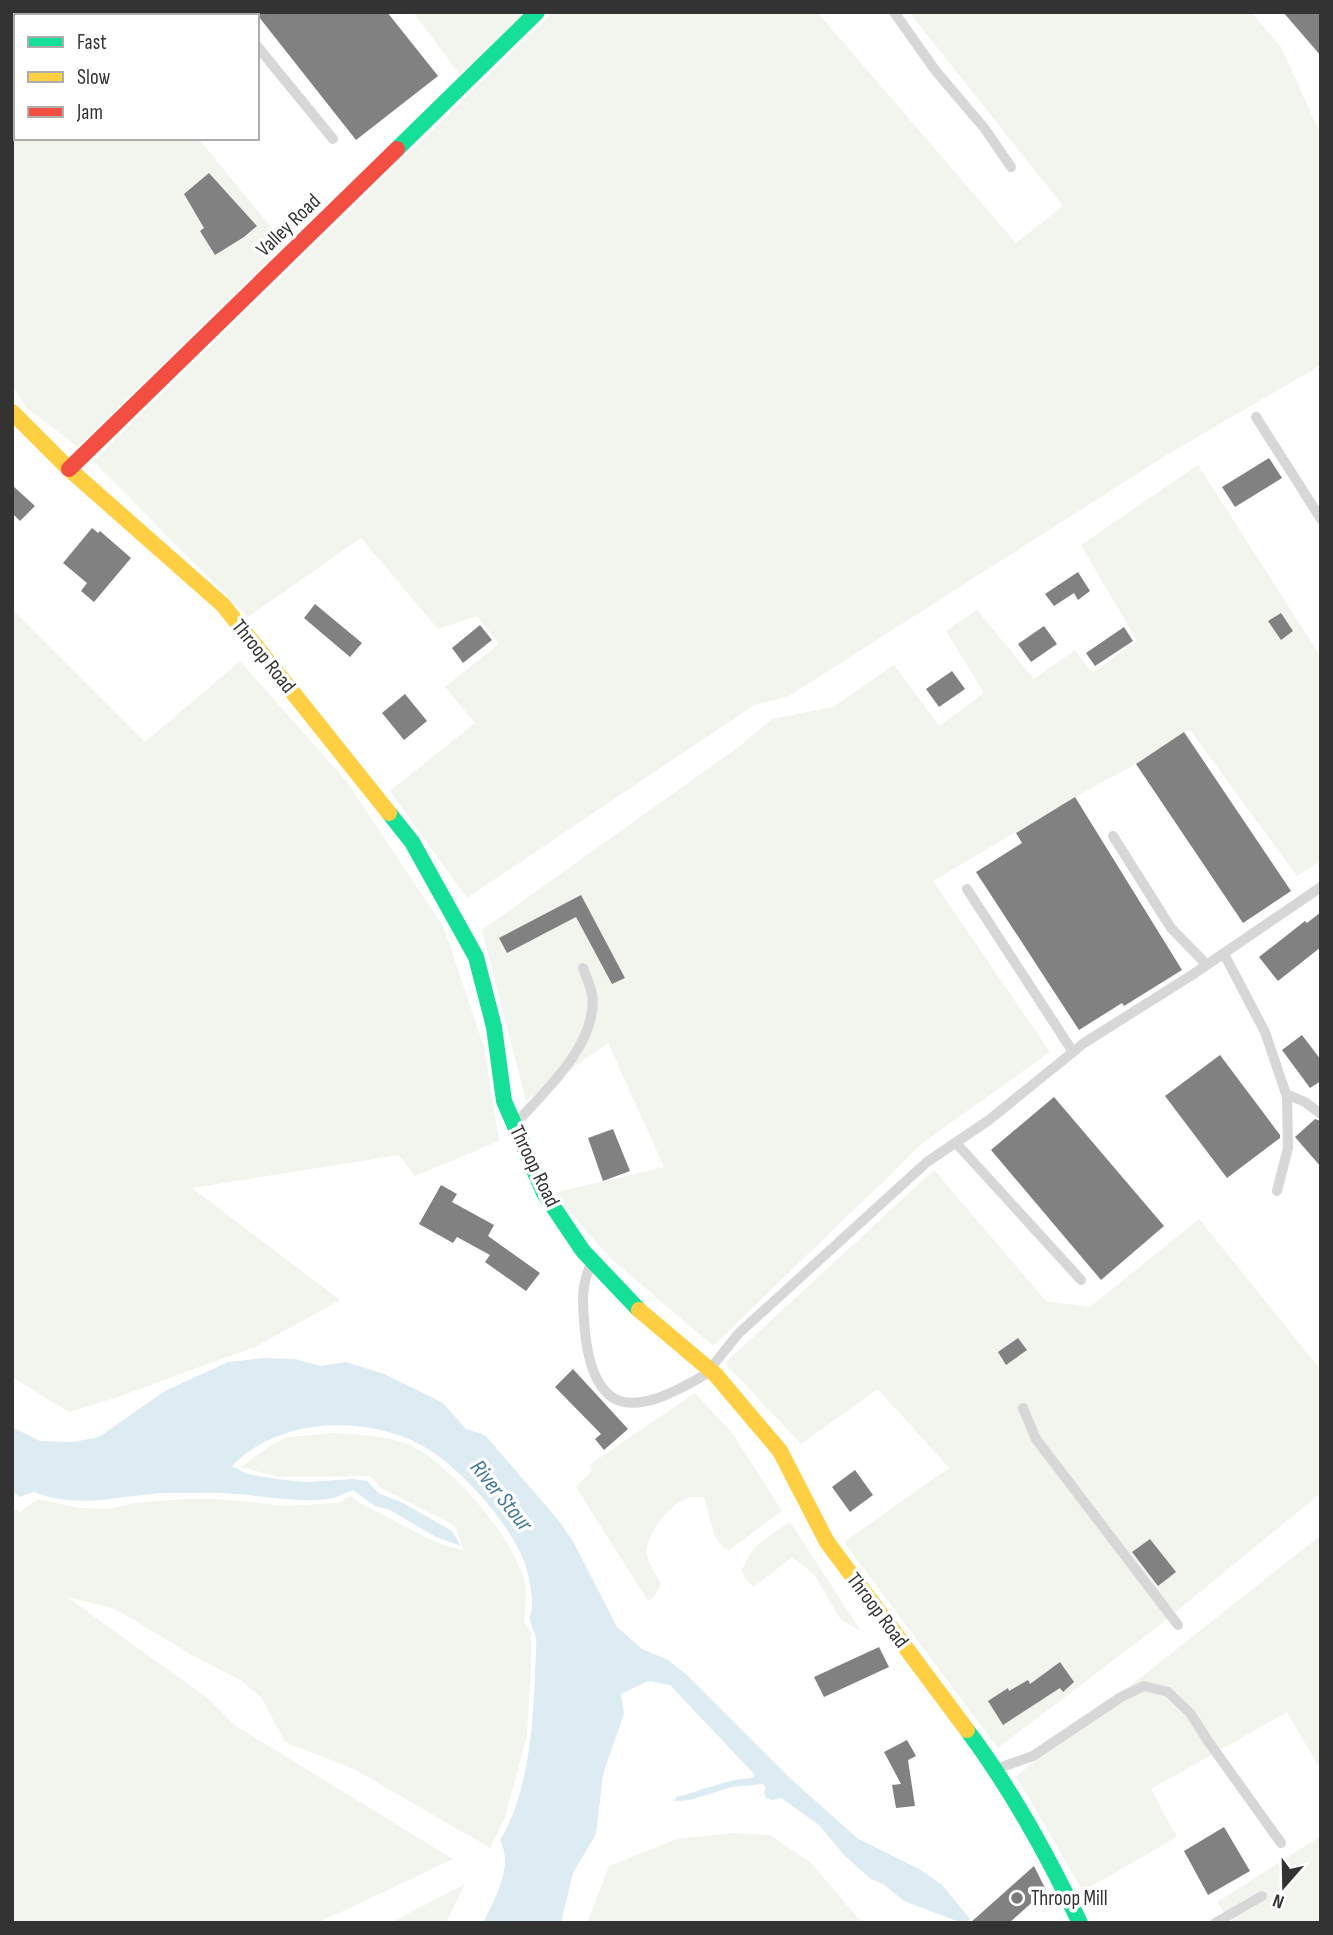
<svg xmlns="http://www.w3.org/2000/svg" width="1333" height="1935" font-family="'Sofia Sans Condensed',sans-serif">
<rect width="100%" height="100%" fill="#fff"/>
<g fill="#f1f5ed">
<polygon points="413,12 526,12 460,75"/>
<polygon points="553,12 817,12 1016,243 1063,206 909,12 1251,12 1281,47 1321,135 1321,365 1165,456 789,696 754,705 467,898 390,791 475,723 445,687 499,644 477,616 438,629 361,538 248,617 93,461"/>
<polygon points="16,33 16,138 198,138 285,244 78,447 27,408 12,386 12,37"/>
<polygon points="1198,465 1321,657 1321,861 1297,876 1190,730 1184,732 1136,764 1075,797 933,881 1050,1052 925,1141 713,1346 608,1256 554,1193 664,1167 608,1043 526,1101 482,930 740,746 772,719 833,707 894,665 939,726 984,693 946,631 977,610 1034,679 1075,650 1092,673 1137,641 1081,545"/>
<polygon points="12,609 145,742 240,661 347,782 444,928 484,1047 499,1141 415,1176 399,1155 192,1188 340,1300 257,1346 118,1397 69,1412 12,1377"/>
<polygon points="934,1170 1046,1301 1090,1307 1199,1219 1321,1370 1321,1493 1161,1624 998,1748 844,1542 949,1468 878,1389 801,1444 725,1363"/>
<path d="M695 1393 733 1434 782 1511 729 1550C712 1546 710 1513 704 1498 703 1498 693 1497 693 1497 672 1499 645 1534 647 1554 648 1564 657 1575 661 1585L653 1598 648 1601 576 1487 592 1470 589 1465Z"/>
<path d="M333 1433C362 1435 394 1435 421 1451 458 1474 516 1541 525 1584 527 1597 525 1609 524 1622L531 1632V1667L527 1736 504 1820 490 1848 354 1769 285 1742 261 1697 240 1680 192 1655 115 1609 67 1597 206 1697 236 1726 453 1859 318 1923H12V1508L20 1512 38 1499 79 1508 108 1509 135 1503 185 1499H220L286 1506 337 1503 351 1496 358 1502 435 1542 464 1551 455 1526 381 1488 370 1476 279 1477 241 1467 270 1446 288 1437Z"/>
<path d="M790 1522 861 1631 841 1620 814 1574 792 1557 754 1587 745 1578 742 1571C750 1545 768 1537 790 1522Z"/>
<polygon points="1321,1535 1321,1771 1287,1712 1151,1789 1177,1837 1083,1891 1016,1776"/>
<polygon points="733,1833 770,1835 810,1862 858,1918 868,1923 587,1923 609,1866 677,1839"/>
<polygon points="1321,1836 1321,1923 1232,1923 1217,1902"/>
<polygon points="465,1884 446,1923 390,1923"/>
</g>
<path fill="#ddebf3" d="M264 1358 295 1359 321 1366 346 1362 384 1374 443 1403 466 1429 485 1435 559 1521 574 1543 617 1627 642 1649 668 1660 687 1675 792 1780 857 1838 921 1870 942 1885 970 1919 966 1923H962L904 1901 883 1884 871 1879 845 1856 819 1825 781 1798 773 1800 766 1798 764 1793 766 1787 763 1784 732 1787 690 1800 675 1801 676 1797C702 1791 726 1779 752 1778L755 1775 670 1685 648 1681 621 1694 624 1714 603 1774 596 1834 573 1873 561 1923H483C495 1898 514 1867 500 1840 528 1795 533 1727 535 1676 535 1663 537 1650 536 1638 535 1632 530 1625 530 1618 530 1616 532 1610 532 1608 533 1598 528 1570 524 1561 508 1521 458 1464 419 1444 363 1415 277 1418 232 1466L247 1474 284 1480 306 1482 353 1479 367 1481 380 1494 403 1503 452 1531 461 1546 436 1537 388 1509 375 1506 353 1490C346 1492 340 1496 333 1498 308 1504 263 1496 237 1494 216 1492 194 1493 172 1493 124 1493 83 1511 34 1492L19 1497 12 1490V1427L40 1441 73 1442 99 1437 165 1391 228 1362Z"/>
<g fill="#818181">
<polygon points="255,12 387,12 438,76 356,140"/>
<polygon points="1283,12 1321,12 1321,56"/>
<polygon points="209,173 257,226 244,237 215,255 200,231 204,228 184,194"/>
<polygon points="1269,458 1282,478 1235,507 1222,487"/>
<polygon points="12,485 35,506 20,521 12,513"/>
<polygon points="92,528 98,533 100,531 131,558 94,602 81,591 87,583 63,563"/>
<polygon points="1078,572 1090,591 1078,600 1074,593 1054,606 1045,594"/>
<polygon points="315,604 362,643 350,657 304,618"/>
<polygon points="1281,613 1293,631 1281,640 1268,621"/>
<polygon points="480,625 492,640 463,663 452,648"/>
<polygon points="1044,626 1057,644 1031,662 1018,644"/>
<polygon points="1124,627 1133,641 1095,666 1086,653"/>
<polygon points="952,671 965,689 939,707 926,689"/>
<polygon points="405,694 427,721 404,740 382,713"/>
<polygon points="1184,732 1291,891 1243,923 1136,764"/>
<polygon points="1075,797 1182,970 1124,1006 1122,1003 1079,1030 976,872 1022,843 1016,833"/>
<polygon points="581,895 625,978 612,984 576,917 507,953 499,938"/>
<polygon points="1321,912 1321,947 1278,981 1259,957 1305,921 1307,923"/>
<polygon points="1302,1035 1321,1060 1321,1081 1310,1088 1282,1050"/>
<polygon points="1220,1055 1280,1135 1280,1138 1227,1178 1165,1096"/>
<polygon points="1054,1097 1164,1226 1101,1280 991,1150"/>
<polygon points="1315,1119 1321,1121 1321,1167 1295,1137"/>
<polygon points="613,1129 630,1171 603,1181 588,1138"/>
<polygon points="441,1185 457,1194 452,1202 494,1225 488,1236 540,1273 526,1291 485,1262 490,1255 457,1237 453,1243 419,1224"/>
<polygon points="1018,1338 1027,1350 1006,1365 998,1352"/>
<polygon points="573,1369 628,1429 604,1450 595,1439 601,1434 555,1387"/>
<polygon points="855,1470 873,1495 850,1512 832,1487"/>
<polygon points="1150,1539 1176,1572 1158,1586 1132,1552"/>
<polygon points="879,1647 889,1667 824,1697 814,1677"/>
<polygon points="1060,1662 1074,1682 1063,1692 1060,1688 1003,1725 988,1701 1008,1688 1009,1691 1028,1680 1030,1684"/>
<polygon points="907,1740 916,1756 908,1760 915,1806 896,1808 892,1785 901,1784 884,1752"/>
<polygon points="1224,1827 1250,1871 1208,1895 1184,1851"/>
<polygon points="1034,1866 1046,1890 1009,1923 970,1923"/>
</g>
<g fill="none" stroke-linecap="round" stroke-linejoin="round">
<g stroke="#d7d7d7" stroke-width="10">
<polyline points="230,12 233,16"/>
<polyline points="894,12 935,70 985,129 1011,167"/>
<polyline points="257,46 333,139"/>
<polyline points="1256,417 1321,519"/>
<polyline points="1113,836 1171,928 1207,965"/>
<polyline points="967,889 1073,1052"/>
<polyline points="1224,954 1265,1032 1287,1097 1288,1148 1277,1191"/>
<polyline points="1286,1094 1305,1102 1321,1114"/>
<path d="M517 1122C546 1090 599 1042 592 994 590 985 586 976 583 968"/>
<polyline points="956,1143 1081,1280"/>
<path d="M591 1264C580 1287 583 1307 585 1332 595 1427 644 1411 708 1373"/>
<polyline points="710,1369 738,1334 927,1162 989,1120 1084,1043 1192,975 1321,887"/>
<polyline points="1023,1408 1036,1439 1178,1625"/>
<polyline points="999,1768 1033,1756 1121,1697 1144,1686 1168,1692 1190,1713 1208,1741 1281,1843"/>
<polyline points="1215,1923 1262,1896"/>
</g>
<polyline stroke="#d7d7d7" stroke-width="19" points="12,17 16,12"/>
<g stroke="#16e098" stroke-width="16">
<polyline points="397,149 537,12"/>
<polyline points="389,813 412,842 476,957 494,1027 504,1101 544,1193 583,1251 639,1310"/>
<path d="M967 1730C1012 1790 1048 1856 1080 1923"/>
</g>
<g stroke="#ffcf43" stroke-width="16">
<polyline points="12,412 69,469 223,605 389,813"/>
<polyline points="639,1310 715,1374 780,1451 827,1542 967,1730"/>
</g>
<polyline stroke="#f24e42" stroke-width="16" points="69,469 397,149"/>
</g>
<circle fill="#7a7a7a" stroke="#fff" stroke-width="2.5" cx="1017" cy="1898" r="7"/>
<g text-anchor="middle" stroke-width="7" stroke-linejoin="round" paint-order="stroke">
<g font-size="21" fill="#333" stroke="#fff">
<text transform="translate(288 225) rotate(-44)" y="7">Valley Road</text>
<text transform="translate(264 656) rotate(51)" y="7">Throop Road</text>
<text transform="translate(535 1166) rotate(64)" y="7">Throop Road</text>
<text transform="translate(878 1610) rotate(53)" y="7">Throop Road</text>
</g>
<g font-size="21" fill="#333" stroke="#fff" text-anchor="start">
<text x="1031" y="1905">Throop Mill</text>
</g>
<g font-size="23" font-style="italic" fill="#3f7597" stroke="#fff">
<text transform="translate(502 1495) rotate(51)" y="8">River Stour</text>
</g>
</g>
<rect width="1333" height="1935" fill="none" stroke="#333333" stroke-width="28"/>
<rect x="14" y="14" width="245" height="126" fill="#ffffff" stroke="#adadad" stroke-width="2"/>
<rect x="28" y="37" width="35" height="10" fill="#16e098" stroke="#adadad" stroke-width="2"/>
<text x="77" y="49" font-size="21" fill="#333333">Fast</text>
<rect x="28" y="72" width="35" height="10" fill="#ffcf43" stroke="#adadad" stroke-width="2"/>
<text x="77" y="84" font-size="21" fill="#333333">Slow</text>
<rect x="28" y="107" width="35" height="10" fill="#f24e42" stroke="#adadad" stroke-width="2"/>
<text x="77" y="119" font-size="21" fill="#333333">Jam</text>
<g transform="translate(1284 1886) rotate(200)" stroke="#ffffff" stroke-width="5" paint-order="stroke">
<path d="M0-5L12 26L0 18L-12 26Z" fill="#333333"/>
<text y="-10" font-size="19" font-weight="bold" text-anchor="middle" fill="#333333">N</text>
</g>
</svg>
